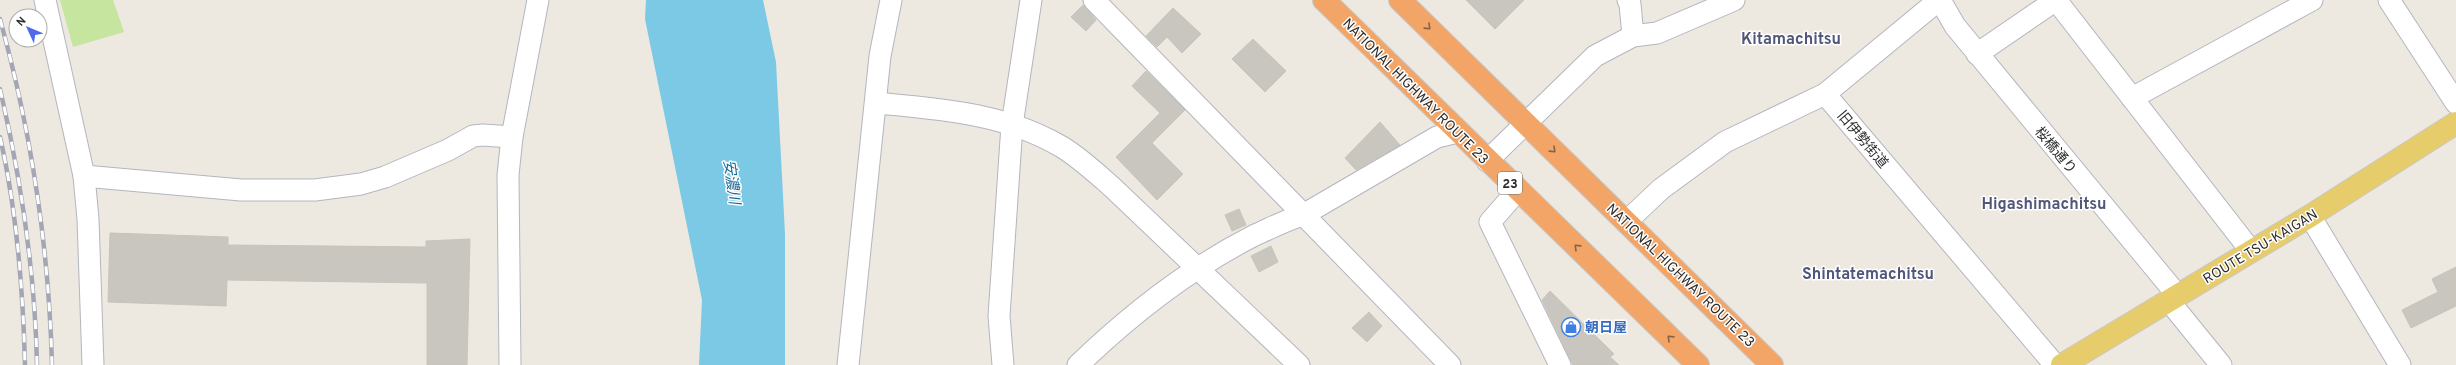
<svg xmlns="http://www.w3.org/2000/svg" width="2456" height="365" font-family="Overpass,'Noto Sans JP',sans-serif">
<rect width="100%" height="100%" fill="#ede8e0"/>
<polygon fill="#c6e59e" points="60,0 113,0 124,32 73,47"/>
<polygon fill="#7cc9e6" points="646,0 763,0 776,62 785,234 785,365 699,365 702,300 645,19"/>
<g fill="#c9c6bf" stroke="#c9c4ba">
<polygon points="1466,0 1524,0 1495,29"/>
<polygon points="1083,5 1096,20 1086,31 1071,17"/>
<polygon points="1173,8 1201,34 1182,53 1167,37 1157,47 1146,36"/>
<polygon points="1253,39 1286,71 1265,92 1232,59"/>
<polygon points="1146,71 1185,110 1152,143 1183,174 1157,200 1116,157 1160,113 1132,86"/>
<polygon points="1380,122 1400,145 1356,170 1345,158"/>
<polygon points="1239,209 1246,225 1232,231 1225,215"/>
<polygon points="110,233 228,237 228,245 426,247 426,241 470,239 467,365 427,365 427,283 227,280 226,306 108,302"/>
<polygon points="1271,246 1278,262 1259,272 1251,256"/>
<polygon points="2456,267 2456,306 2411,328 2402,310 2438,292 2432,279"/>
<polygon points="1550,291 1614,354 1610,357 1619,365 1573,365 1542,300"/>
<polygon points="1369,312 1382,326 1367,342 1352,328"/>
</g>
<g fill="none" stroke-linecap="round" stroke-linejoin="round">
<defs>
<g id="minor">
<polyline points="45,0 84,176 88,219 93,365"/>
<polyline points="1094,0 1450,365"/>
<polyline points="1628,0 1630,4 1633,36"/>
<polyline points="1940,0 1955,26 2178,296"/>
<polyline points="2056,0 2251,251"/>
<polyline points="2389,0 2456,103"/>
<polyline points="1977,54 2056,0"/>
<polyline points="1825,94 2055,365"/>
<polyline points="2132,98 2312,0"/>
<path d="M876 103C940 109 1005 113 1062 147 1080 158 1096 173 1112 187L1299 365"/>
<polyline points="1487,161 1595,56 1633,36 1657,33 1734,0"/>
<polyline points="84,176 241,190 315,190 361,184 385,177 448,150 473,136 483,135 512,137"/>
<polyline points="1518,190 1490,222 1560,365"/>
<polyline points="2310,216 2400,365"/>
<polyline points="1626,222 1661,189 1725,142 1825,94 1939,0"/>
<polyline points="2169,301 2221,365"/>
<polyline points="510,365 508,175 512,137 538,0"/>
<polyline points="848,365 880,56 891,0"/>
<polyline points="1003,365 999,316 1012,125 1031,0"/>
<path d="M1078 365C1130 315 1190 268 1255 235 1271 228 1286 220 1303 215L1437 137 1458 132"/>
</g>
<polyline id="major" points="2062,365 2310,216 2456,123"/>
<g id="highway">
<polyline points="1324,0 1698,365"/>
<polyline points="1400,0 1772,365"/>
</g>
</defs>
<use href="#minor" stroke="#b4b6bf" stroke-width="23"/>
<use href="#major" stroke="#c8c8c8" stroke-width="24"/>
<use href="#highway" stroke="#c8c8c8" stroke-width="24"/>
<use href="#minor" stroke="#fff" stroke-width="21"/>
<use href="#major" stroke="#e7cc6c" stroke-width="22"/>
<use href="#highway" stroke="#f2a566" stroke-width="22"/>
<defs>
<g id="rail">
<path d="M0 19C31 131 49 249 52 365"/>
<path d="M0 89C21 179 35 272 37 365"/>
<path d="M0 137C17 211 23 289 25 365"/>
</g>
</defs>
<use href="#rail" stroke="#a3a6b5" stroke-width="4.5"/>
<use href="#rail" stroke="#fff" stroke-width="3" stroke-dasharray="9" stroke-linecap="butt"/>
</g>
<defs><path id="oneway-chevron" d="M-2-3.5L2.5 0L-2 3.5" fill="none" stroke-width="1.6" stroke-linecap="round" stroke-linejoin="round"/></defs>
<g stroke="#866347">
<use href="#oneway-chevron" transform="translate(1428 27) rotate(44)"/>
<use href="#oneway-chevron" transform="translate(1553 150) rotate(44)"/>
<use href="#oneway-chevron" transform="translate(1577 247) rotate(-136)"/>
<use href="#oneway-chevron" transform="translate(1670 338) rotate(-136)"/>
</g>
<defs>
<symbol id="shop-ring" viewBox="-11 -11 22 22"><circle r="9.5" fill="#fff" stroke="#3f7fe0" stroke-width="1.5"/><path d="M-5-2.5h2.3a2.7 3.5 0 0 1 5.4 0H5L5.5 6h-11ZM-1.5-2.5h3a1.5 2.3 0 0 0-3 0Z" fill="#3f7fe0"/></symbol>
</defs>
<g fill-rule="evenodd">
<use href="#shop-ring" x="1560" y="316" width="22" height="22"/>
</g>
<g text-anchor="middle" stroke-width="3" stroke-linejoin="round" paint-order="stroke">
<rect fill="#fff" stroke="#6c6c6c" stroke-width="1" x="1498" y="172" width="24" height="22" rx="3"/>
<g font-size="13" font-weight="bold" fill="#2d2d2d">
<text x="1510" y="188">23</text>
</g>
<g font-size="14" fill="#2d2d2d" stroke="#fff">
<text transform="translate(1416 91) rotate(45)" y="5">NATIONAL HIGHWAY ROUTE 23</text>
<text transform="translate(1863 139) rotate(50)" y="5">旧伊勢街道</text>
<text transform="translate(2056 150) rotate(50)" y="5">桜橋通り</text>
<text transform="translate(2260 246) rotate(-31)" y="5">ROUTE TSU-KAIGAN</text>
<text transform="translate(1681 275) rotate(44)" y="5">NATIONAL HIGHWAY ROUTE 23</text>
</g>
<g font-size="14" font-weight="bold" fill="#366cbe" stroke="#fff" text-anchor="start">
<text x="1585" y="332">朝日屋</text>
</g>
<g font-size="15" font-style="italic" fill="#186895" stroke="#fff">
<text transform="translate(732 182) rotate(82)" y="5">安濃川</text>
</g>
<g font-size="16" font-weight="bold" fill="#50577b" stroke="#fff">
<text x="1791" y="44">Kitamachitsu</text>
<text x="2044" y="209">Higashimachitsu</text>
<text x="1868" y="279">Shintatemachitsu</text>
</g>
</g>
<g transform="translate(28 28) rotate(314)"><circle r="19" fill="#ffffff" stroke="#ababab"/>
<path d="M0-3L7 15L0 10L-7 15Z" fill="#4e69ed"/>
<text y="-6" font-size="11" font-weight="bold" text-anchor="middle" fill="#2d2d2d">N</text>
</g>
</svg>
